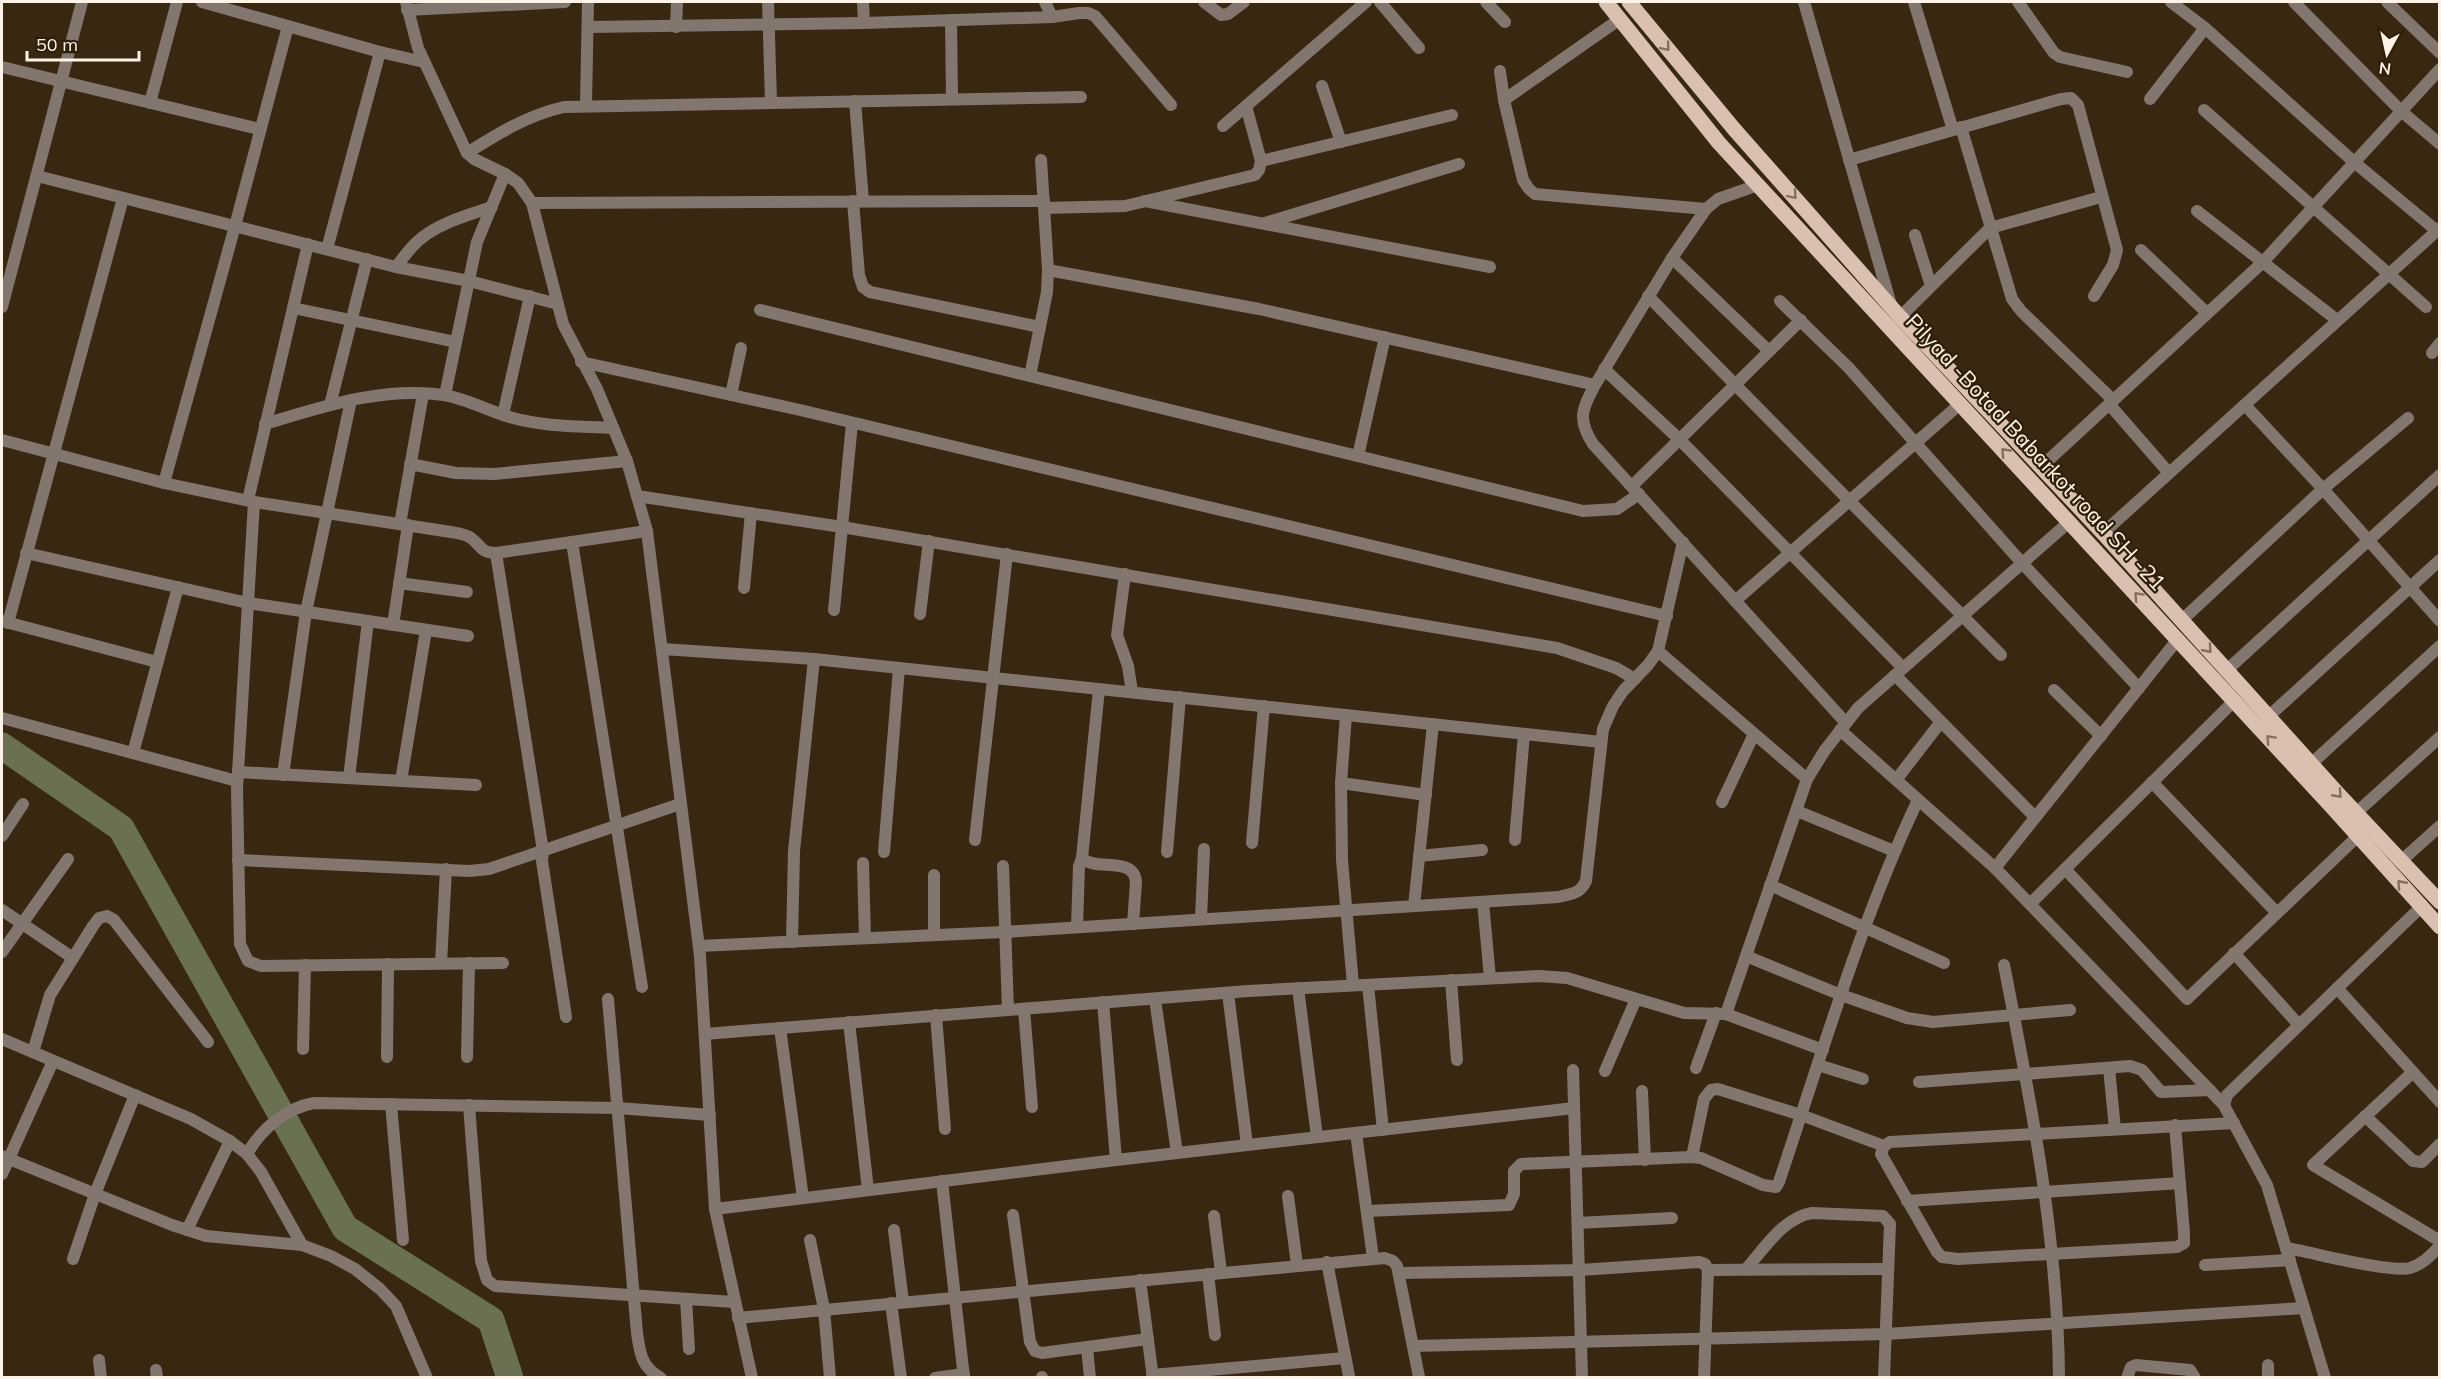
<svg xmlns="http://www.w3.org/2000/svg" width="2441" height="1379" font-family="Mulish,sans-serif">
<rect width="100%" height="100%" fill="#382812"/>
<g fill="none" stroke-linecap="round" stroke-linejoin="round">
<polyline stroke="#697152" stroke-width="27" points="2,746 121,828 345,1228 491,1320 510,1378"/>
<g stroke="#82766f" stroke-width="12">
<polyline points="202,2 380,52 424,62"/>
<polyline points="406,2 418,48 467,153 474,159 505,174 518,183 532,203 563,324 597,389 627,461 647,531 700,956 715,1209 752,1378"/>
<polyline points="768,2 771,102"/>
<polyline points="863,2 864,23"/>
<polyline points="1045,2 1052,17"/>
<polyline points="1204,2 1221,15 1228,14 1244,2"/>
<polyline points="1380,2 1419,48"/>
<polyline points="1486,2 1505,22"/>
<polyline points="1804,2 1891,305"/>
<polyline points="1914,2 1953,130"/>
<polyline points="2018,2 2054,53 2060,57 2127,72"/>
<polyline points="2171,2 2205,28 2354,162 2437,231"/>
<polyline points="2294,2 2401,111 2440,144"/>
<polyline points="2387,2 2440,53"/>
<polyline points="407,10 565,2"/>
<polyline points="951,20 952,99"/>
<polyline points="588,27 864,23 1052,17 1079,13 1088,13 1095,16 1171,105"/>
<polyline points="676,27 677,2"/>
<polyline points="2,67 259,129"/>
<polyline points="1500,71 1504,100 1523,180 1529,189 1535,194 1706,209"/>
<polyline points="1322,86 1341,142"/>
<polyline points="2150,99 2205,28"/>
<polyline points="1504,100 1620,19"/>
<polyline points="855,101 863,201"/>
<polyline points="150,103 177,2"/>
<polyline points="586,105 588,2"/>
<polyline points="2204,110 2426,307"/>
<polyline points="1223,126 1366,2"/>
<polyline points="1961,127 2012,299 2021,311 2113,400"/>
<path d="M467 153C499 133 528 115 564 107L1081 97"/>
<polyline points="1849,160 2061,99 2071,98 2078,105 2117,250 2113,265 2094,296"/>
<polyline points="1261,161 1452,115"/>
<polyline points="37,176 396,267 469,281 558,304"/>
<path d="M1758 185 1718 199 1706 209 1672 258 1595 385C1582 409 1577 419 1593 444L1846 723"/>
<polyline points="853,201 859,275 863,287 870,292 1040,327"/>
<polyline points="1145,201 1490,267"/>
<polyline points="532,203 1044,201"/>
<polyline points="1044,208 1125,206 1255,175 1259,170 1261,161 1246,106"/>
<polyline points="2197,211 2337,320"/>
<polyline points="1265,223 1459,164"/>
<polyline points="1915,235 1931,286"/>
<polyline points="327,249 380,52"/>
<polyline points="2141,250 2207,313"/>
<polyline points="1672,258 1769,351"/>
<path d="M396 267C403 258 410 248 418 241 438 223 466 216 492 207"/>
<polyline points="1048,270 1259,309 1595,385"/>
<polyline points="1648,296 2001,655"/>
<polyline points="1780,301 1848,367 2022,563 2139,688"/>
<polyline points="2,307 82,2"/>
<polyline points="293,308 456,342"/>
<polyline points="760,310 1583,511 1617,509 1639,494"/>
<polyline points="1900,317 1990,228 2101,197"/>
<polyline points="2432,353 2440,343"/>
<polyline points="581,362 800,410 1667,616"/>
<polyline points="1604,369 1679,439 1903,668"/>
<polyline points="1030,376 1047,292 1048,270 1041,160"/>
<polyline points="445,395 477,242 505,174"/>
<polyline points="731,395 741,348"/>
<polyline points="2109,404 2169,473"/>
<polyline points="330,405 367,259"/>
<polyline points="2245,405 2323,489 2440,621"/>
<polyline points="503,415 530,296"/>
<path d="M265 424C322 407 383 386 444 395 468 399 490 412 513 418 545 427 580 426 613 428"/>
<path d="M2 440 164 483 254 502 451 532C457 533 466 534 471 538 482 546 479 552 496 553L647 531"/>
<polyline points="1358,456 1385,337"/>
<polyline points="410,464 456,473 494,474 627,461"/>
<polyline points="2041,467 2263,262 2440,69"/>
<polyline points="164,483 235,226 288,26"/>
<polyline points="1632,486 1801,320"/>
<polyline points="637,496 842,527 1557,648 1616,668 1635,679"/>
<polyline points="248,500 308,244"/>
<polyline points="254,502 237,789 240,944 248,961 261,966 503,963"/>
<polyline points="400,524 423,394"/>
<polyline points="2103,533 2440,228"/>
<polyline points="572,542 642,987"/>
<polyline points="26,553 248,603 468,636"/>
<polyline points="496,553 543,851 542,861 566,1017"/>
<polyline points="1125,574 1117,635 1128,666 1132,692"/>
<polyline points="399,583 467,592"/>
<polyline points="744,588 751,513"/>
<polyline points="1735,601 1960,404"/>
<polyline points="834,610 852,423"/>
<polyline points="920,614 929,541"/>
<polyline points="2182,620 2323,489 2408,418"/>
<polyline points="2,621 157,662"/>
<polyline points="8,623 123,198"/>
<polyline points="393,625 408,525"/>
<polyline points="662,649 814,659 1601,742"/>
<polyline points="1658,651 1807,779"/>
<polyline points="2227,670 2440,475"/>
<polyline points="1895,675 2035,817"/>
<path d="M1099 689 1082 858C1095 872 1134 855 1136 882L1133 924"/>
<polyline points="2054,690 2101,736"/>
<polyline points="1346,715 1341,783 1342,860 1353,985"/>
<polyline points="2268,717 2440,560"/>
<polyline points="2,718 237,781"/>
<polyline points="1840,730 1995,868 2224,1105"/>
<polyline points="133,753 178,587"/>
<polyline points="2311,764 2440,646"/>
<polyline points="238,772 476,785"/>
<polyline points="283,775 306,612 351,400"/>
<polyline points="349,778 368,621"/>
<polyline points="1896,780 1940,723"/>
<polyline points="401,781 426,630"/>
<polyline points="2152,782 2277,913"/>
<polyline points="1341,783 1426,795"/>
<polyline points="1722,802 1754,734"/>
<polyline points="1797,811 1894,851"/>
<polyline points="2356,813 2440,737"/>
<polyline points="2,836 23,804"/>
<polyline points="975,840 1007,554"/>
<polyline points="1515,840 1524,734"/>
<polyline points="1252,843 1264,706"/>
<polyline points="884,852 899,668"/>
<polyline points="1167,852 1180,697"/>
<polyline points="1419,856 1482,850"/>
<polyline points="238,860 469,871 489,869 680,804"/>
<polyline points="2401,861 2440,826"/>
<polyline points="863,863 865,938"/>
<polyline points="1003,866 1008,1010"/>
<polyline points="1995,868 2178,639"/>
<polyline points="2065,869 2234,701"/>
<polyline points="934,875 934,935"/>
<polyline points="1770,885 1944,963"/>
<polyline points="1483,902 1490,978"/>
<polyline points="2030,904 2065,869 2187,999 2358,836"/>
<polyline points="1414,906 1433,724"/>
<polyline points="2,910 73,958"/>
<polyline points="1201,919 1204,849"/>
<polyline points="1077,927 1079,866 1082,858"/>
<polyline points="792,942 794,851 814,659"/>
<path d="M699 946 1004 932 1558 897C1571 894 1580 894 1586 881L1603 729 1613 706 1623 691 1648 665 1658 651 1683 542"/>
<polyline points="2,952 68,859"/>
<polyline points="2234,953 2299,1025"/>
<polyline points="1746,956 1841,995 1907,1018 1933,1022 2070,1010"/>
<polyline points="441,963 446,869"/>
<path d="M2004 965C2031 1102 2058 1238 2059 1378"/>
<polyline points="1451,980 1457,1060"/>
<polyline points="1368,985 1383,1130"/>
<polyline points="1298,988 1317,1137"/>
<polyline points="2337,988 2440,1102"/>
<polyline points="1228,993 1247,1145"/>
<path d="M608 999 637 1333C640 1353 641 1367 661 1378"/>
<polyline points="1155,999 1177,1153"/>
<polyline points="1103,1002 1116,1160"/>
<polyline points="1024,1009 1032,1107"/>
<polyline points="1726,1014 1807,779 1825,750 1858,708 2069,522"/>
<polyline points="936,1015 945,1129"/>
<polyline points="849,1022 868,1190"/>
<polyline points="780,1028 803,1198"/>
<polyline points="705,1034 1248,991 1539,976 1567,978 1684,1013 1726,1014 1823,1050"/>
<polyline points="2,1039 191,1119 230,1141 247,1154 261,1172 302,1245"/>
<polyline points="303,1049 305,965"/>
<polyline points="33,1052 50,995 93,926 99,918 107,916 114,920 208,1042"/>
<polyline points="387,1057 388,964"/>
<polyline points="467,1057 469,963"/>
<polyline points="1818,1065 1863,1079"/>
<polyline points="1696,1068 1716,1013"/>
<polyline points="2109,1068 2115,1129"/>
<polyline points="1573,1070 1582,1378"/>
<polyline points="1605,1071 1636,999"/>
<polyline points="2413,1072 2313,1165 2440,1241"/>
<polyline points="1919,1082 2130,1066 2142,1070 2161,1092 2210,1090"/>
<polyline points="1642,1091 1645,1160"/>
<polyline points="391,1104 403,1240"/>
<polyline points="469,1105 481,1261 487,1280 495,1286 734,1302"/>
<polyline points="2365,1116 2413,1161 2422,1162 2440,1144"/>
<polyline points="2175,1125 2184,1233 2184,1243 2177,1247 1958,1259 1942,1257 1937,1252 1881,1154 1884,1146 1890,1142 2234,1123"/>
<polyline points="1356,1133 1373,1258"/>
<path d="M247 1154C261 1129 286 1108 314 1103L618 1108 710 1115"/>
<polyline points="2,1156 172,1225 206,1236 302,1245 331,1256 355,1269 380,1289 396,1306 427,1378"/>
<polyline points="1692,1157 1704,1099 1711,1090 1718,1089 1801,1115 1884,1146"/>
<polyline points="2,1174 53,1061"/>
<polyline points="942,1181 964,1378"/>
<polyline points="1288,1196 1297,1265"/>
<polyline points="1907,1201 2180,1183"/>
<polyline points="715,1209 1116,1160 1574,1108"/>
<path d="M1367 1211 1509 1205 1514 1194V1171L1521 1164 1692 1157 1701 1158 1763 1185 1776 1187 1779 1182C1822 1054 1860 922 1918 800"/>
<polyline points="1013,1215 1030,1342 1035,1351 1042,1353 1148,1339"/>
<polyline points="1214,1216 1221,1272"/>
<polyline points="1578,1223 1672,1218"/>
<polyline points="187,1230 230,1141"/>
<polyline points="894,1230 903,1302"/>
<polyline points="810,1240 824,1309 830,1378"/>
<path d="M2286 1248C2311 1252 2390 1273 2410 1268 2423 1264 2431 1255 2440 1246"/>
<polyline points="73,1259 95,1194 135,1095"/>
<polyline points="1327,1262 1349,1376"/>
<polyline points="2205,1265 2290,1260"/>
<path d="M1746 1269C1764 1249 1784 1217 1812 1213L1883 1216 1890 1224 1884 1378"/>
<polyline points="1708,1270 1888,1269"/>
<polyline points="1399,1273 1580,1270 1699,1262 1705,1264 1708,1270 1704,1378"/>
<polyline points="1208,1274 1215,1335"/>
<polyline points="1140,1280 1153,1378"/>
<polyline points="686,1299 689,1349"/>
<polyline points="891,1303 901,1378"/>
<polyline points="738,1318 1385,1258 1393,1261 1397,1266 1419,1377"/>
<polyline points="1413,1346 1886,1334 2304,1308"/>
<polyline points="1087,1348 1090,1378"/>
<polyline points="99,1360 101,1378"/>
<polyline points="2268,1365 2268,1378"/>
<polyline points="156,1370 157,1378"/>
<polyline points="1152,1375 1345,1358"/>
<polyline points="1042,1377 1042,1378"/>
<polyline points="935,1378 964,1374"/>
<polyline points="2127,1378 2131,1367 2136,1365 2190,1370 2195,1378"/>
<polyline points="2325,1378 2267,1185 2227,1111 2224,1105 2227,1095 2421,907"/>
</g>
<g stroke="#dac0b1" stroke-width="15">
<polyline points="1606,2 1719,143 2330,805 2440,927"/>
<polyline points="1629,2 1734,129 1900,317 2103,533 2341,797 2440,902"/>
</g>
</g>
<defs><path id="oneway-chevron" d="M-2-3.5L2.5 0L-2 3.5" fill="none" stroke-width="1.6" stroke-linecap="round" stroke-linejoin="round" transform="scale(1.5)"/></defs>
<g stroke="#84705c">
<use href="#oneway-chevron" transform="translate(1666 47) rotate(50)"/>
<use href="#oneway-chevron" transform="translate(1793 195) rotate(49)"/>
<use href="#oneway-chevron" transform="translate(2005 452) rotate(-133)"/>
<use href="#oneway-chevron" transform="translate(2138 596) rotate(-133)"/>
<use href="#oneway-chevron" transform="translate(2208 649) rotate(48)"/>
<use href="#oneway-chevron" transform="translate(2270 739) rotate(-133)"/>
<use href="#oneway-chevron" transform="translate(2338 794) rotate(48)"/>
<use href="#oneway-chevron" transform="translate(2401 884) rotate(-132)"/>
</g>
<g text-anchor="middle" stroke-width="4.5" stroke-linejoin="round" paint-order="stroke">
<g font-size="22" fill="#fef3e6" stroke="#2e1f08">
<text transform="translate(2036 452) rotate(47)" y="8">Pilyad -Botad Babarkot road SH -21</text>
</g>
</g>
<rect width="2441" height="1379" fill="none" stroke="#fef3e6" stroke-width="6"/>
<g transform="translate(2387 54) rotate(188)" stroke="#2e1f08" stroke-width="4.5" paint-order="stroke">
<path d="M0-4.5L10 22L0 15L-10 22Z" fill="#fef3e6"/>
<text y="-9" font-size="16" font-weight="bold" text-anchor="middle" fill="#fef3e6">N</text>
</g>
<path d="M27 51v9h112v-9" fill="none" stroke="#fef3e6" stroke-width="3"/>
<text x="36" y="51" font-size="18" fill="#fef3e6" stroke="#2e1f08" stroke-width="4.5" paint-order="stroke">50 m</text>
</svg>
